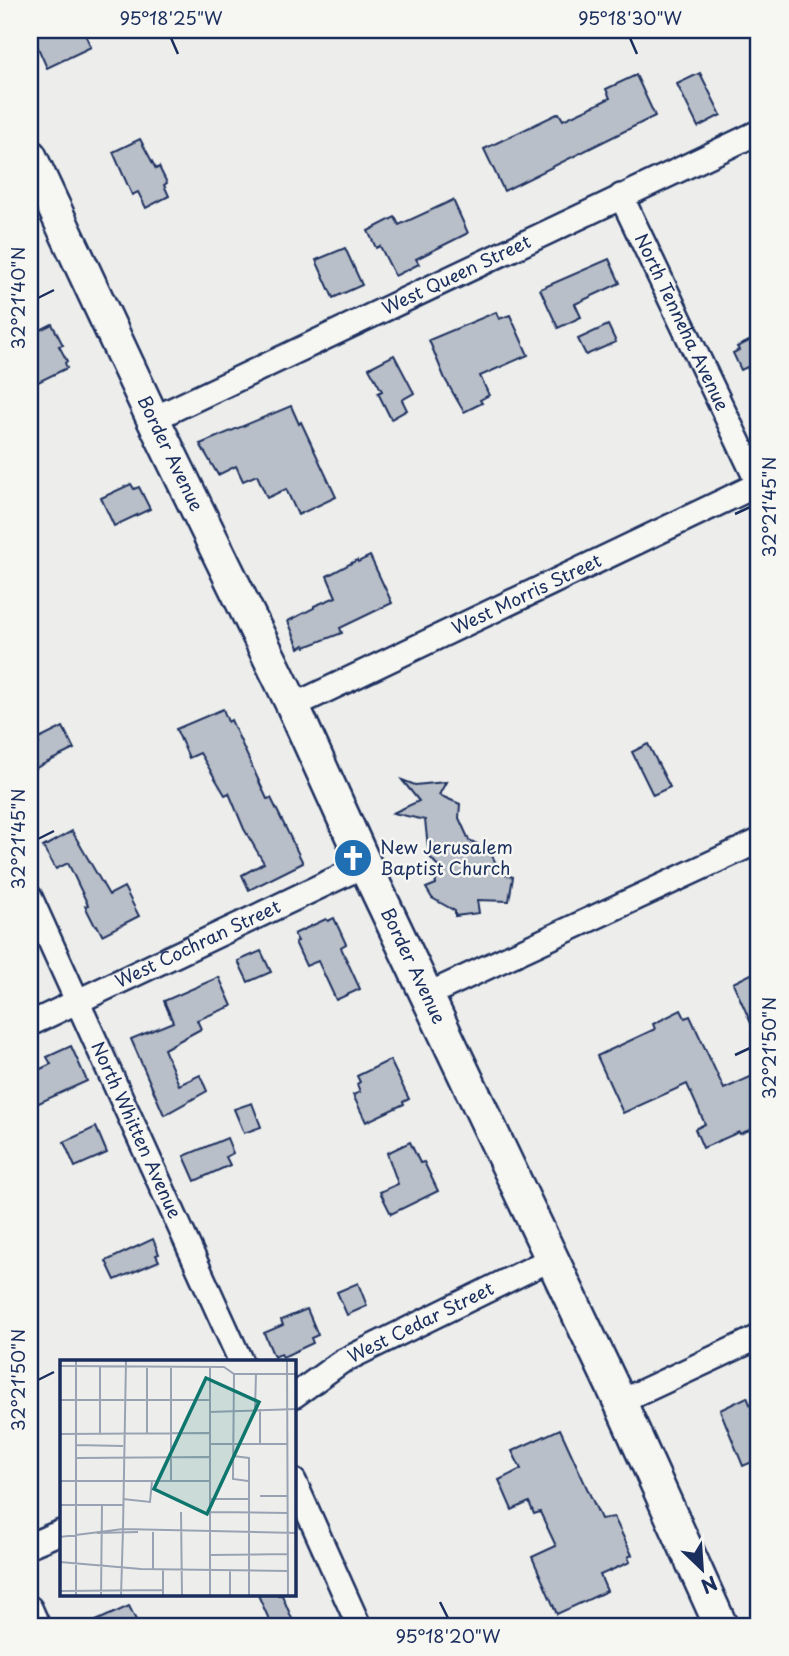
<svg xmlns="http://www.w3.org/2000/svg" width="789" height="1656" font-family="'Playpen Sans',sans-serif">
<rect width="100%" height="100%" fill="#edeeec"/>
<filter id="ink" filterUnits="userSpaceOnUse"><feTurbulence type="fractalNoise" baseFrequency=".0143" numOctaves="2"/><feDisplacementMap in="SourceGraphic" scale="14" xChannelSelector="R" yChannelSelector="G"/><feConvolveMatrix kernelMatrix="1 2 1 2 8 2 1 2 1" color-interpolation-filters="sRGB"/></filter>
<g filter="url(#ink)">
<g fill="#b9bfc8" stroke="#1b2f5e" stroke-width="2">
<polygon points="30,30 83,30 91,47 47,68"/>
<polygon points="700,73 721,115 698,127 677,84"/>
<polygon points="636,75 655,116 504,191 484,149 559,113 563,120 600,103 610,98 606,89"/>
<polygon points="140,139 156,169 159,167 167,183 164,185 169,196 146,208 138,192 132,195 113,152"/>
<polygon points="453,200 468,233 416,259 419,264 395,276 380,246 376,248 368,231 395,217 399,225"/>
<polygon points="345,248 362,285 333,298 316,260"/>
<polygon points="609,259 620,283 575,304 581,317 558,328 540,289"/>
<polygon points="496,312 499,319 510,315 528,355 480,376 489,395 480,400 482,403 464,412 445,379 429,340"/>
<polygon points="52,324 63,345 59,346 67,361 65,363 67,368 30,386 30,335"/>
<polygon points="608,325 616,342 586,355 578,339"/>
<polygon points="759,336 759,390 747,367 741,370 733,353 739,350 737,347"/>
<polygon points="394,355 414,393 402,400 407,410 391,419 378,393 382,391 369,368"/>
<polygon points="291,406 299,424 301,422 336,497 298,515 286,489 267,498 257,475 243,481 236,466 218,475 200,444"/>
<polygon points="131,484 134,489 139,487 150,509 114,526 101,498"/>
<polygon points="370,556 392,603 340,628 342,633 305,647 304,645 299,648 288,621 314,608 314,606 336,597 327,576 357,560 358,562"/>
<polygon points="223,709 228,722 231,720 267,799 271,798 303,863 249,890 242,875 264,863 244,829 229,793 225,795 200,753 189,758 176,729"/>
<polygon points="63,727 74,749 30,771 30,749 39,744 37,740"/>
<polygon points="648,744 670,787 653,795 632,752"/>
<polygon points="402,780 415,785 446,782 439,795 460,804 459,818 469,840 489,850 501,873 513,877 509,901 477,900 479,913 455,916 455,911 432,898 426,888 436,884 435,873 438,866 429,856 425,820 393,813 419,801"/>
<polygon points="72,831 109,895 124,887 139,916 102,935 97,925 95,926 85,906 88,905 68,863 56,869 43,847"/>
<polygon points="334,918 346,944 341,947 342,950 360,989 336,1000 318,961 306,966 295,942 298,941 294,934 326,919 328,921"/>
<polygon points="261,951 271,972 248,982 238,961"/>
<polygon points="759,970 759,1041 733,983"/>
<polygon points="219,977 232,1006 197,1020 201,1029 164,1049 179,1085 200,1075 207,1091 164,1115 131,1039 173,1022 164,1001"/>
<polygon points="681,1010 685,1018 690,1016 724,1089 759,1073 759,1126 740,1134 739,1132 703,1148 695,1129 705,1124 687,1084 623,1113 597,1056 655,1029 653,1024"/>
<polygon points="71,1046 87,1081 30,1107 30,1074 51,1064 47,1057"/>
<polygon points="390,1060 409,1099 403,1102 404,1104 366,1122 353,1095 360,1092 357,1084 360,1082 357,1076"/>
<polygon points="252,1103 261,1127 244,1133 234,1109"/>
<polygon points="96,1127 107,1153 75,1167 64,1142"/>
<polygon points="227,1138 233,1153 226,1157 230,1165 195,1181 184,1156"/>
<polygon points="410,1142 420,1163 424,1162 438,1191 391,1214 380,1192 398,1184 387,1153"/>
<polygon points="153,1239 159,1254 156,1255 159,1261 115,1280 106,1261"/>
<polygon points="358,1283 367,1306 347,1315 337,1292"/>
<polygon points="307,1309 318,1335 311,1338 313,1343 283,1357 281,1354 274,1357 264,1333 283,1325 281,1320"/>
<polygon points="747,1397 759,1425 759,1459 743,1466 720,1410"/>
<polygon points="560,1429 601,1519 614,1517 632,1555 628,1557 630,1562 600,1575 607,1591 557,1614 532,1557 556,1546 540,1512 534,1514 529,1502 512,1510 499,1480 521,1469 512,1451"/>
<polygon points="258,1595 282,1595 295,1626 272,1626"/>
<polygon points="129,1606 139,1626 85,1626"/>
</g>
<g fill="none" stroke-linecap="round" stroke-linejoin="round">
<defs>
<g id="street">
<path id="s1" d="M621 196 759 485"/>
<path id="s2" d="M153 419 759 132"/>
<path id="s3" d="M293 706 759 484"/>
<path id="s4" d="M30 897 241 1362"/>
<polyline points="427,995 759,841"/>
<path id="s5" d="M30 1024 365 865"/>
<path id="s6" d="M294 1396 341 1362 553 1258"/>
<polyline points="620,1402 759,1337"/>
<polyline points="294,1481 359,1626"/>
<polyline points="30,1545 61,1532"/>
<polyline points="30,1608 38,1626"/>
</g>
<g id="secondary">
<path id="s7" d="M30 156 153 419 293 706 365 865 620 1402 721 1626"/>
</g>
</defs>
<use href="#street" stroke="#1b2f5e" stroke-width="28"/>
<use href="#secondary" stroke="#1b2f5e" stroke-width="37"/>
<use href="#street" stroke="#f6f6f2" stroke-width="23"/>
<use href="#secondary" stroke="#f6f6f2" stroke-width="32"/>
</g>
</g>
<path fill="none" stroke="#1b2f5e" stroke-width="2.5" d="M171 38 178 54M630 38 637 54M38 298 54 290M735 514 750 507M38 839 54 831M735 1055 750 1048M38 1380 54 1372M440 1602 448 1618"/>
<defs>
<symbol id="church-disc" viewBox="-11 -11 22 22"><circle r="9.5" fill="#1f6fb2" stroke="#f6f6f2"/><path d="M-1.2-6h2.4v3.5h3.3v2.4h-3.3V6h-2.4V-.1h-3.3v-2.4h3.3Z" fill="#fff"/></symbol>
</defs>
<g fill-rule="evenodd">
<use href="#church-disc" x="331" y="836" width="44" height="44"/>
</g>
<g text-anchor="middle" stroke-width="5" stroke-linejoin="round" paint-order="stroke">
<g font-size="18" fill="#1b2f5e" stroke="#f6f6f2">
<text dy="6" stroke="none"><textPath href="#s2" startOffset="336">West Queen Street</textPath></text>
<text dy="6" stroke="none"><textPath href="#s1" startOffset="140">North Tenneha Avenue</textPath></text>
<text dy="6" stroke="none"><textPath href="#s7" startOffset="329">Border Avenue</textPath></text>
<text dy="6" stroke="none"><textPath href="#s3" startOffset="259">West Morris Street</textPath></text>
<text dy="6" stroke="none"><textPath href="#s5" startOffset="186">West Cochran Street</textPath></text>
<text dy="6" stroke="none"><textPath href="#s7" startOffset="896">Border Avenue</textPath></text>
<text dy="6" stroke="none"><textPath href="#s4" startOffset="256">North Whitten Avenue</textPath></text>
<text dy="6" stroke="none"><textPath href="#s6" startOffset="147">West Cedar Street</textPath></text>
</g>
<g font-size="18" fill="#1b2f5e" stroke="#f6f6f2" text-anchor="start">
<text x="380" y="854">New Jerusalem<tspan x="380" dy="21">Baptist Church</tspan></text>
</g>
</g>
<g transform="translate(60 1360)">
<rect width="236" height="236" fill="#edeeec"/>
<path fill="none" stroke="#99a2b3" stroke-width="2" d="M227 0 228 236M0 6 164 7 174 14H237M111 8V121M150 8V236M174 14 173 119 188 121M0 40H149M195 49 196 14M200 49V84M149 52 237 49M0 74 149 73M40 74V7M87 74V8M150 84H228M16 85 63 86M173 96 189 98V236M16 98 149 97M0 121H150M200 136H228M63 139 90 142 92 121M150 139H189M0 145H63M121 152 122 236M150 152 228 153M63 169 66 0M93 172V209M37 173 78 172M0 177 63 169 237 173M150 195 228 194M0 202 81 209 228 211M0 231 103 230M16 236V0M41 236 42 145M61 236 63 169M103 236V209M170 236V210"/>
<path fill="#0f766e" fill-opacity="0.15" stroke="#0f766e" stroke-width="3.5" d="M146 18 199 42 147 154 94 129Z"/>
<rect width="236" height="236" fill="none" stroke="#1b2f5e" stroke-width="3.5"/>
</g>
<rect width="789" height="1656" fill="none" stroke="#f6f6f2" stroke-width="77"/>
<g transform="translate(702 1569) rotate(155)" stroke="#f6f6f2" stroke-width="5" paint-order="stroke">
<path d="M0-5L12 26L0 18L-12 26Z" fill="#1b2f5e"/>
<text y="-10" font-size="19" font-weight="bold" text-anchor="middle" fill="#1b2f5e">N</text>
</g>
<rect x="38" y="38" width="712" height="1580" fill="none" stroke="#1b2f5e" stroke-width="2.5"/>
<g font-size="18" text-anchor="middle" fill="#1b2f5e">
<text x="171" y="25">95°18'25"W</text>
<text x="630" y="25">95°18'30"W</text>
<text transform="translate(19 298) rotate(-90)" y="6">32°21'40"N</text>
<text transform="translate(770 507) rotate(-90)" y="6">32°21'45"N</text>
<text transform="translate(19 839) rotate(-90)" y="6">32°21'45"N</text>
<text transform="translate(770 1048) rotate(-90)" y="6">32°21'50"N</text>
<text transform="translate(19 1380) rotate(-90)" y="6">32°21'50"N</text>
<text x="448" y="1643">95°18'20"W</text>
</g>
</svg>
